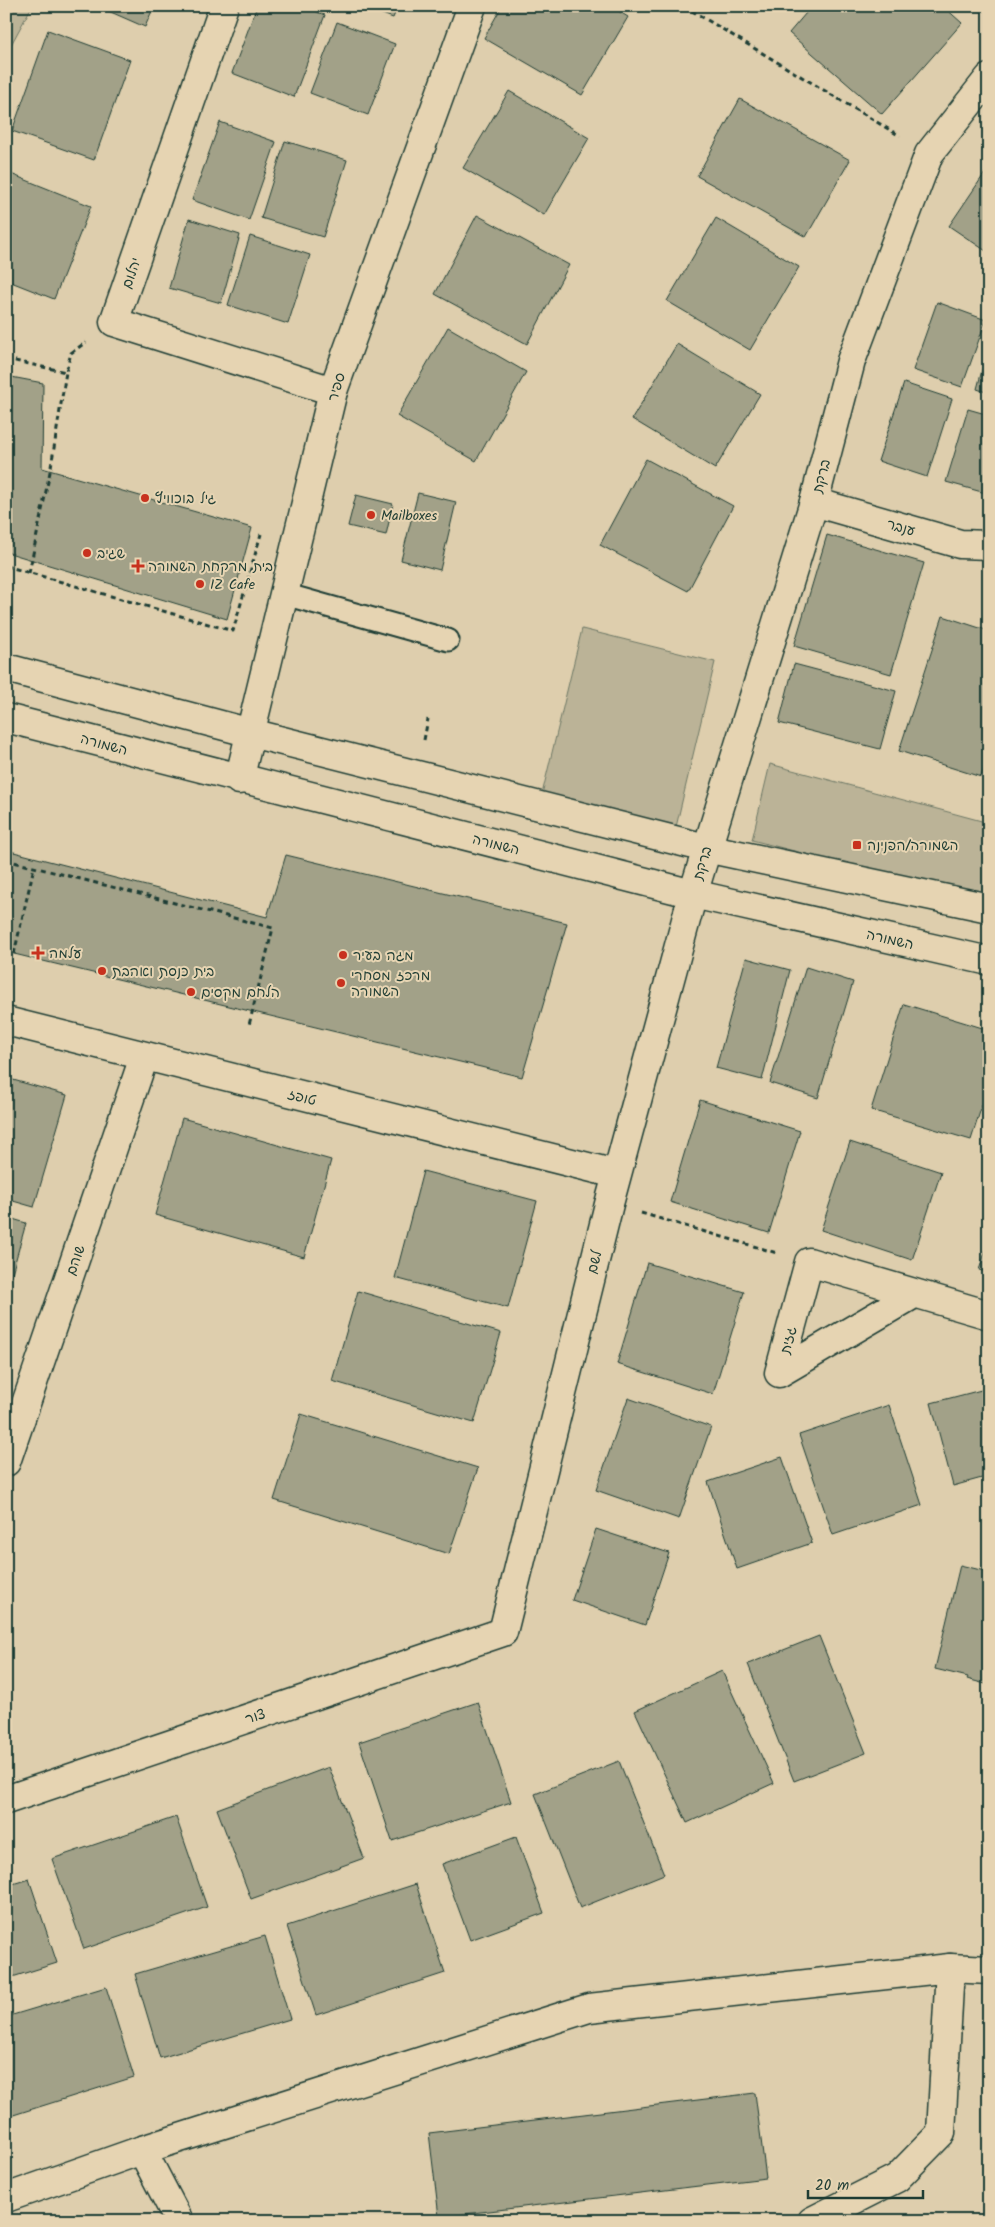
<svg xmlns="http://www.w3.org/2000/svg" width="995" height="2227" font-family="Kalam,'Playpen Sans Hebrew',sans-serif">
<rect width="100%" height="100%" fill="#decead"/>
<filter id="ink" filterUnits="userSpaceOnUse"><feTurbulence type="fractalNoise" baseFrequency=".02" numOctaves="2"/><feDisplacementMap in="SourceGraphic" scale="10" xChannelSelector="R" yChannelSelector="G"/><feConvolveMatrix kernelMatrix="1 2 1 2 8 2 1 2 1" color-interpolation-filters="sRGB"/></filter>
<g filter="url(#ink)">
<g fill="#bbb397" stroke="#6d7866">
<polygon points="6,6 32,6 6,54"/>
<polygon points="582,629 715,662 676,827 542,794"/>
<polygon points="770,764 989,823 989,902 752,840"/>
</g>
<g fill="#a2a188" stroke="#1f3d34">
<polygon points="97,6 154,6 145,27"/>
<polygon points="257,6 301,6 325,15 294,97 232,73"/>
<polygon points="361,6 398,6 393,18"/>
<polygon points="502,6 610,6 628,17 582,95 484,38"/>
<polygon points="812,6 943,6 962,23 882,114 789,33"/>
<polygon points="337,22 395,44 368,115 310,93"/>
<polygon points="48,30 130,60 94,160 12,131"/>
<polygon points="509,91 589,138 544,215 463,168"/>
<polygon points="740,99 850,160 806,237 697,176"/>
<polygon points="220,122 276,142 249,220 192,200"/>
<polygon points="285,141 347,160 323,237 261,218"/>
<polygon points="989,167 989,253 949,226"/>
<polygon points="6,172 91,206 54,299 6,280"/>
<polygon points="477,215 569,265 527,344 435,294"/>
<polygon points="716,218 799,267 750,350 667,301"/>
<polygon points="189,219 240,235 221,303 169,288"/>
<polygon points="250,236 310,255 288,324 228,305"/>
<polygon points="937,302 986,320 962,387 913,370"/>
<polygon points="448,327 526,372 476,461 397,416"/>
<polygon points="677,344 760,394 715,469 632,419"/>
<polygon points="989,344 989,393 977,389"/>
<polygon points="6,376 43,383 42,468 252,528 227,619 6,552"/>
<polygon points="904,383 952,399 927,477 878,461"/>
<polygon points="968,409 989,415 989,494 946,482"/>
<polygon points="646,459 733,506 688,591 600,545"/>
<polygon points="418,493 456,502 440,570 401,560"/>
<polygon points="356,495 393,504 386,535 348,526"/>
<polygon points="827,535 924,563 891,674 794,646"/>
<polygon points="943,616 989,631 989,752 981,777 899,751"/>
<polygon points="794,664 896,691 880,749 779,723"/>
<polygon points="6,850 267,917 286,855 567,923 522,1077 6,952"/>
<polygon points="746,958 790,970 762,1080 716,1068"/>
<polygon points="806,967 853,982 818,1098 770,1083"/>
<polygon points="904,1004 989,1030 989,1083 971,1140 871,1110"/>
<polygon points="6,1078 67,1095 34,1207 6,1199"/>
<polygon points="700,1100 800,1131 769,1233 670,1202"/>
<polygon points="182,1118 331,1160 304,1257 155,1215"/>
<polygon points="850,1142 941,1172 912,1260 821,1230"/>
<polygon points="423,1171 537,1201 508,1308 395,1278"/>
<polygon points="6,1217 26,1223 6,1295"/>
<polygon points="989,1241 989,1273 979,1270"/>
<polygon points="647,1263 744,1292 713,1394 617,1364"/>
<polygon points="358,1291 501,1333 474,1423 332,1381"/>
<polygon points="989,1388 989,1476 953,1486 931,1403"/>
<polygon points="628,1398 711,1427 679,1519 596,1490"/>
<polygon points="889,1405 922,1505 833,1535 799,1435"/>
<polygon points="301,1414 478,1468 449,1554 274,1500"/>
<polygon points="782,1457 812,1543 737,1569 708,1482"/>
<polygon points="596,1529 669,1553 645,1625 572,1600"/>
<polygon points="960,1565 989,1572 989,1685 967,1679 968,1677 935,1669"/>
<polygon points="819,1636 866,1753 794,1781 748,1664"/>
<polygon points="722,1671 774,1783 687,1823 635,1711"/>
<polygon points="478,1702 511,1802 392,1841 359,1742"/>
<polygon points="619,1761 664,1874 580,1908 535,1794"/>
<polygon points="329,1767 364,1858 251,1899 217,1809"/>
<polygon points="176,1817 207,1907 84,1949 52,1859"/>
<polygon points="516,1837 544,1913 470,1940 442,1864"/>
<polygon points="29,1879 57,1963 6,1979 6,1886"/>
<polygon points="416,1884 445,1973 316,2015 287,1926"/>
<polygon points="265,1936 290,2019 160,2058 135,1974"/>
<polygon points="106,1987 134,2077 7,2117 6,2017"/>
<polygon points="755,2093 766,2178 439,2217 429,2133"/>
</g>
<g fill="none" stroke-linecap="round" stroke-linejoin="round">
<defs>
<polyline id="lane" points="284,594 448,640"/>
<g id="street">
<polyline points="224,6 114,322 333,391"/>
<polyline points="814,502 960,544 989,545"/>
<polyline points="6,668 251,733 706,848 989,908"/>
<polyline points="6,718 693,894 989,961"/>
<polyline points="239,780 333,391 472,6"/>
<polyline points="6,1021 616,1174"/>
<polyline points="914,1294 779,1373 809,1262 989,1315"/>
<polyline points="6,1462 144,1057"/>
<polyline points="6,1800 503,1632 609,1204 693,894 814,502 851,361 929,154 989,78"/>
<polyline points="950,1968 989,1970"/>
<polyline points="142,2150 179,2221"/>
<polyline points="6,2198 142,2150 589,2008 950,1968 941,2133 897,2178 812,2221"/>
</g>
</defs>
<use href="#lane" stroke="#1f3d34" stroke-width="25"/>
<use href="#street" stroke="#1f3d34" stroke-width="31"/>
<g stroke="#1f3d34" stroke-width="3" stroke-dasharray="5 4" stroke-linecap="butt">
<polyline points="684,6 900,136"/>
<polyline points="6,359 66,372 71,353 86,342"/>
<polyline points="6,566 233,631 261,534"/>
<polyline points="29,573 51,467 66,372"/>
<polyline points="424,740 428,719"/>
<polyline points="6,860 273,928 249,1025"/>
<polyline points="14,954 34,867"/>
<polyline points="641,1213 777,1253"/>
</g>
<use href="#lane" stroke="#e6d4b2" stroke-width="21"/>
<use href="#street" stroke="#e6d4b2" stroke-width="28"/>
</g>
</g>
<g fill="#c8321e" stroke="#e6d4b2" stroke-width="2">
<circle cx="145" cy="498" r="5"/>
<circle cx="371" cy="515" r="5"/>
<circle cx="87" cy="553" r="5"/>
<path d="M135.5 558.5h5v5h5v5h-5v5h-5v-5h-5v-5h5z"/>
<circle cx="200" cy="584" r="5"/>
<rect x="852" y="840" width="10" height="10" rx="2.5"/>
<path d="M35.5 945.5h5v5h5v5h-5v5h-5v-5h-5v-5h5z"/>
<circle cx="343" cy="955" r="5"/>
<circle cx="102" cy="971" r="5"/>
<circle cx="341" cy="983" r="5"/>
<circle cx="191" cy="992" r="5"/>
</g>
<g text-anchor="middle" stroke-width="4" stroke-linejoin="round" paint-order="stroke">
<g font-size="14" fill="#1f3d34" stroke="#e6d4b2">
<text transform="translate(131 273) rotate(-71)" y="5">יהלום</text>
<text transform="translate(336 387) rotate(-73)" y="5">ספיר</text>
<text transform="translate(821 476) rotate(-75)" y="5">ברקת</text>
<text transform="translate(901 527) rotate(16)" y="5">ענבר</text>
<text transform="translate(104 744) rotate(15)" y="5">השמורה</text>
<text transform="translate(496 844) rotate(14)" y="5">השמורה</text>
<text transform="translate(702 863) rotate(-74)" y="5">ברקת</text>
<text transform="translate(890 939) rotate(13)" y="5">השמורה</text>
<text transform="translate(302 1097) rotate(14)" y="5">טופז</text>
<text transform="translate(75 1260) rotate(-71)" y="5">שוהם</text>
<text transform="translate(594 1262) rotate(-76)" y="5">לשם</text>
<text transform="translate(788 1340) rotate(-75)" y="5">גזית</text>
<text transform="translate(255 1716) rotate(-19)" y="5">צור</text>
</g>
<g font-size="14" fill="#1f3d34" stroke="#e6d4b2" text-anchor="start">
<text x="155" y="503">גיל בוכוויץ</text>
<text x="381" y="520">Mailboxes</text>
<text x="97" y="558">שגיב</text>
<text x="148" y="571">בית מרקחת השמורה</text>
<text x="210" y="589">IZ Cafe</text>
<text x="867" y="850">השמורה/הפנינה</text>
<text x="49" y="958">עלמה</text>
<text x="353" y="960">מגה בעיר</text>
<text x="112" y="976">בית כנסת ואהבת</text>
<text x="351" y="980">מרכז מסחרי<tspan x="351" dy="16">השמורה</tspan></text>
<text x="201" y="997">הלחם מקסים</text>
</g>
</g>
<rect width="995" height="2227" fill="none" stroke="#e6d4b2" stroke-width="25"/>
<rect x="12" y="12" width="970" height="2202" fill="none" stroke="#1f3d34" stroke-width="2" filter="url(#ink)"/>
<path d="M808 2190v8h115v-8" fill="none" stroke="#1f3d34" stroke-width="2.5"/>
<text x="815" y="2190" font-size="15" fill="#1f3d34" stroke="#e6d4b2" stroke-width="4" paint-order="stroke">20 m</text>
</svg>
